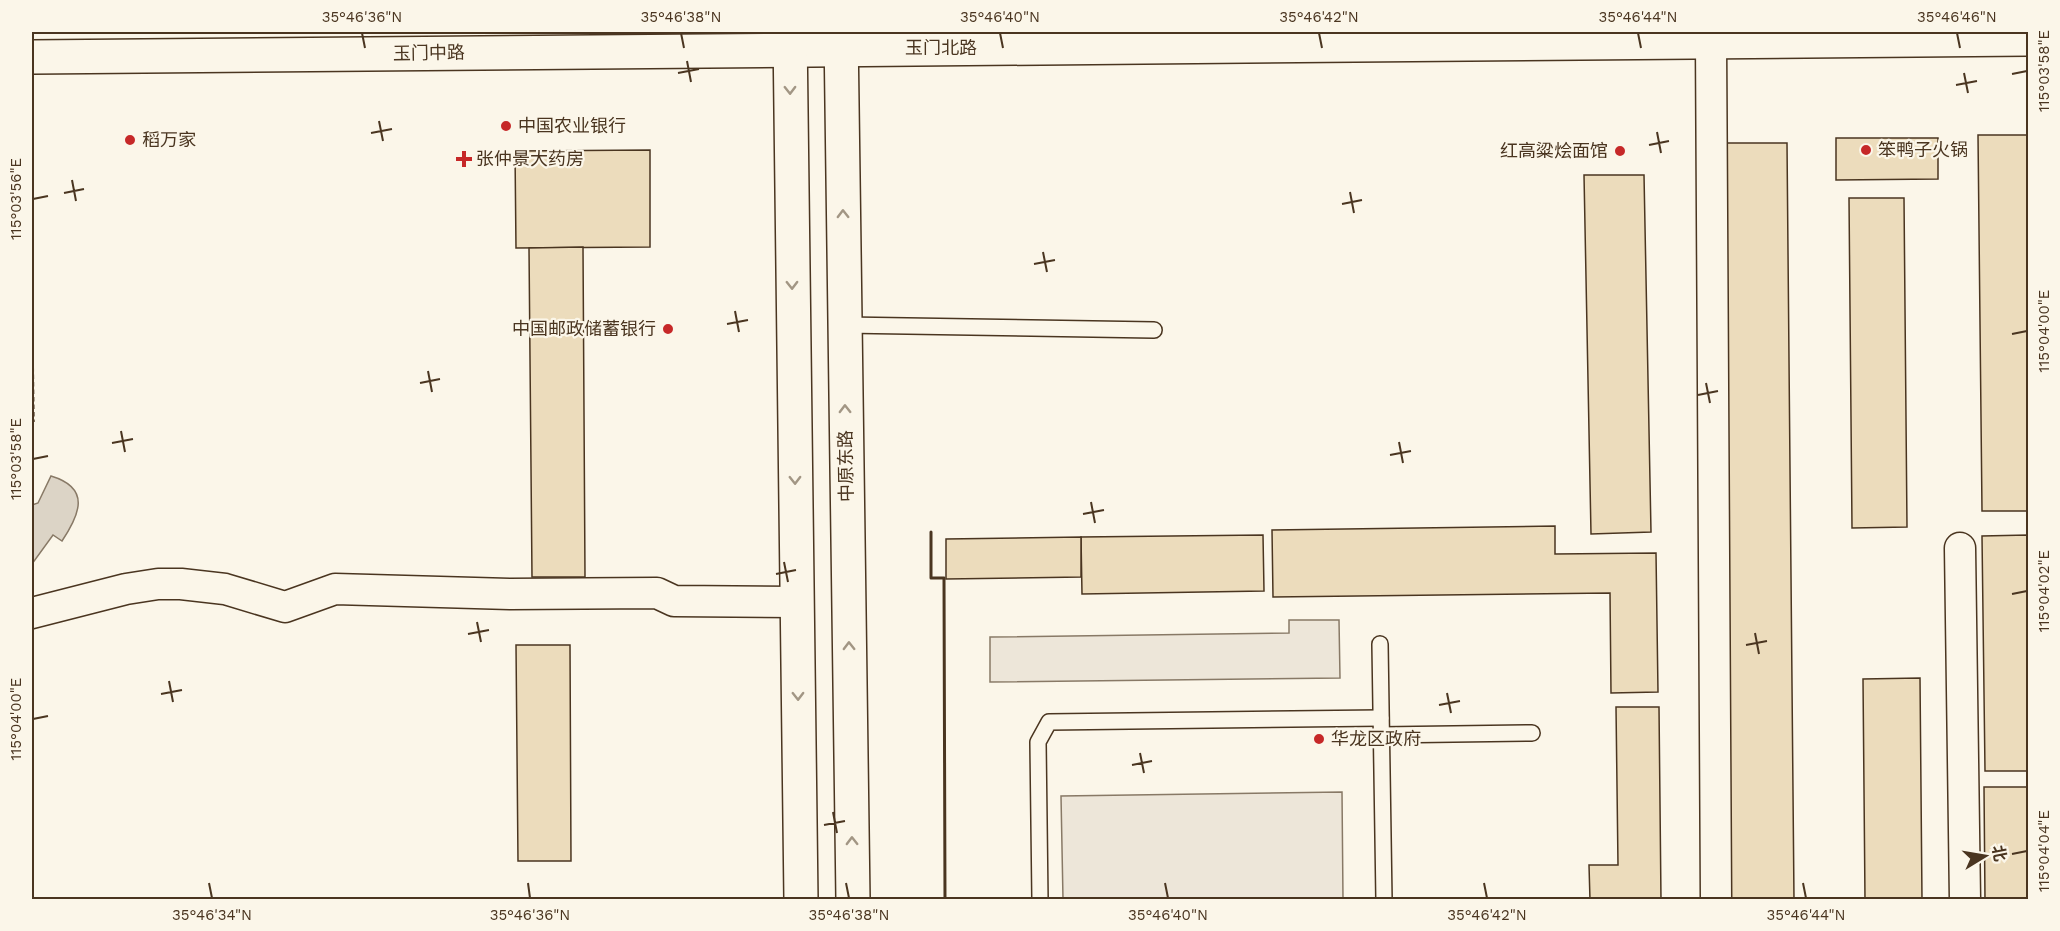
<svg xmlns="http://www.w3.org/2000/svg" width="2060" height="931" font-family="'Work Sans','Noto Sans SC',sans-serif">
<rect width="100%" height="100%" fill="#fbf6e9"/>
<g fill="#ede6d9" stroke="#887966" stroke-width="1.5">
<polygon points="1289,620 1339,620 1340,678 990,682 990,637 1289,633"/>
<polygon points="1342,792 1343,899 1063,899 1061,796"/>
</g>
<path fill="#dcd4c6" stroke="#887966" stroke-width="1.5" d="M51 476C91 488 80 514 62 541L53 535 32 564V505L38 503Z"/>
<g fill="#ecdcbc" stroke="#4a3520" stroke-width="1.5">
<polygon points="1978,135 2028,135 2028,511 1982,511"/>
<polygon points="1836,138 1938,138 1938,179 1836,180"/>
<polygon points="1725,143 1787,143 1794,900 1731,900"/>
<polygon points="650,150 650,247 516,248 515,151"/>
<polygon points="1584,175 1644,175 1651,532 1591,534"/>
<polygon points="1849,198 1904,198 1907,527 1852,528"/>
<polygon points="583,247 585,577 532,577 529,248"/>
<polygon points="1555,526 1555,554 1656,553 1658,692 1611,693 1610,593 1273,597 1272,530"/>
<polygon points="1263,535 1264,591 1082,594 1081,537"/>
<polygon points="2028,535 2028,771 1985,771 1982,536"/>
<polygon points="1081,537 1081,577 946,579 946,539"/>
<polygon points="516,645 570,645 571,861 518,861"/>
<polygon points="1920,678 1922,900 1865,900 1863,679"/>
<polygon points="1616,707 1659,707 1661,900 1590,900 1589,865 1618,865"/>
<polygon points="1984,787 2028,787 2028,900 1985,900"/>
</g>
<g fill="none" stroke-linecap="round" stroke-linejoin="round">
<defs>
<g id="lane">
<polyline points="844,325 1154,330"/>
<polyline points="1380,644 1384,900"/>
<polyline points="1381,735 1532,733"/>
<polyline points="1040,900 1038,742 1049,722 1381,718"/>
</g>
<g id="street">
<polyline points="1711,42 1716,900"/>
<polyline points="1960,548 1965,900"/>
<polyline points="32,613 126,589 158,584 181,584 225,589 285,607 335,589 510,594 657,593 674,601 797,602"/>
</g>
<polyline id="secondary" points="32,57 2028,39"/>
<g id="primary">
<polyline points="790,32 801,900"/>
<polyline points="841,32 853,900"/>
</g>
</defs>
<use href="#lane" stroke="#4a3520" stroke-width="18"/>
<use href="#street" stroke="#4a3520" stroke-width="33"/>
<use href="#secondary" stroke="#4a3520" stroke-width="36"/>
<use href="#primary" stroke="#4a3520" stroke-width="36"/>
<polyline stroke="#7f6f5c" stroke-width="4" stroke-dasharray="4.5 3" stroke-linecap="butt" points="32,367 33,422"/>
<use href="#lane" stroke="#fbf6e9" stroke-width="15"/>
<use href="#street" stroke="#fbf6e9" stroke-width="30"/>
<use href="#secondary" stroke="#fbf6e9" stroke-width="33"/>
<use href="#primary" stroke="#fbf6e9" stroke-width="33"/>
<polyline stroke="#4a3520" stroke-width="3" points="931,532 931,578 944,578 945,900"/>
</g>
<defs><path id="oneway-chevron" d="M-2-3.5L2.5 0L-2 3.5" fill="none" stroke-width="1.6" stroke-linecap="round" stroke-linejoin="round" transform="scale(1.5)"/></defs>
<g stroke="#a29684">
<use href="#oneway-chevron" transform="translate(790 90) rotate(89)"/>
<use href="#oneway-chevron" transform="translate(843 214) rotate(-91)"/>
<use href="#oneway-chevron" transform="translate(792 285) rotate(89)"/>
<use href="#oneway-chevron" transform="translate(845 409) rotate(-91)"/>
<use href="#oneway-chevron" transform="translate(795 480) rotate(89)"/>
<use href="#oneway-chevron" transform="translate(849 646) rotate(-91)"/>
<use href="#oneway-chevron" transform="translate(798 696) rotate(89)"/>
<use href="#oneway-chevron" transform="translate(852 841) rotate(-91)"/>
</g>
<path fill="none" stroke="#4a3520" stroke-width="2" d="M362 33 365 48M681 33 684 48M1000 33 1003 48M1319 33 1322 48M1638 33 1641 48M1957 33 1960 48M687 61 691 82M678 73 699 69M1964 73 1968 93M2012 74 2027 71M1956 85 1977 81M379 121 383 141M1657 132 1661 153M371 133 392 129M1649 145 1669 141M72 180 76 201M1350 192 1354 213M64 193 84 189M33 199 48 196M1342 204 1362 200M1043 252 1047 272M1034 264 1055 260M735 311 739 332M727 324 748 320M2012 334 2027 331M428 371 432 392M420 383 440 379M1706 383 1710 403M1698 395 1718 391M121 431 125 452M1399 442 1403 463M112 443 133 439M1390 455 1411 451M33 459 48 456M1091 502 1095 523M1083 514 1104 510M784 562 788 582M776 574 796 570M2012 594 2027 591M477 622 481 642M1755 633 1759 654M468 634 489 630M1746 645 1767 641M169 681 173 702M1447 693 1451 713M161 694 182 690M1439 705 1460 701M33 719 48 716M1140 753 1144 773M1132 765 1152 761M833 812 837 833M824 825 845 821M2012 854 2027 851M209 883 212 898M528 883 530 898M846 883 849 898M1165 883 1168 898M1484 883 1487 898M1803 883 1806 898"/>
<g fill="#c62828" stroke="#fbf6e9" stroke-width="2">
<circle cx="506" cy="126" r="6"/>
<circle cx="130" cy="140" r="6"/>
<circle cx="1866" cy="150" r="6"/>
<circle cx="1620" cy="151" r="6"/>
<path d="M461 150h6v6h6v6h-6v6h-6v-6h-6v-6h6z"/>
<circle cx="668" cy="329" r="6"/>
<circle cx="1319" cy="739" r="6"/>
</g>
<g text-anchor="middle" stroke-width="4.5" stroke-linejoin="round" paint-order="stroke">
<g font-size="18" fill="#4a3520" stroke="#fbf6e9">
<text x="941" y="54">玉门北路</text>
<text transform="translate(429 53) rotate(-1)" y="6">玉门中路</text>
<text transform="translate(846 466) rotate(-91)" y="6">中原东路</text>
</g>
<g font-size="18" fill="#4a3520" stroke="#fbf6e9" text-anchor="start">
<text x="518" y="132">中国农业银行</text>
<text x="142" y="146">稻万家</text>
<text x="1878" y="156">笨鸭子火锅</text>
<text x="1608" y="157" text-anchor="end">红高粱烩面馆</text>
<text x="476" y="165">张仲景大药房</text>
<text x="656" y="335" text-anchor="end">中国邮政储蓄银行</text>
<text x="1331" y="745">华龙区政府</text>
</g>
</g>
<rect width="2060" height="931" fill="none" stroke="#fbf6e9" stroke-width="66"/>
<g transform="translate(1985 856) rotate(79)" stroke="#fbf6e9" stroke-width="4.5" paint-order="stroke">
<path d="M0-4.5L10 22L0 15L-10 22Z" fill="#4a3520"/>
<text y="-9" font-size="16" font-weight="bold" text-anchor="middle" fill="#4a3520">北</text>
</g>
<rect x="33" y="33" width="1994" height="865" fill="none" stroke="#4a3520" stroke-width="2"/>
<g font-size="15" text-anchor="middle" fill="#4a3520">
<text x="362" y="22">35°46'36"N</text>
<text x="681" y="22">35°46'38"N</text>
<text x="1000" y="22">35°46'40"N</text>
<text x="1319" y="22">35°46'42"N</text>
<text x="1638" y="22">35°46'44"N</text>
<text x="1957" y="22">35°46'46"N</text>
<text transform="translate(2044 71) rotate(-90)" y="5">115°03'58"E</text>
<text transform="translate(16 199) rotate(-90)" y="5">115°03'56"E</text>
<text transform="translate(2044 331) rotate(-90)" y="5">115°04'00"E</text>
<text transform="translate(16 459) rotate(-90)" y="5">115°03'58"E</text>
<text transform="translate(2044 591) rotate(-90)" y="5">115°04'02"E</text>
<text transform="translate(16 719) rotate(-90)" y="5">115°04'00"E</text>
<text transform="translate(2044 851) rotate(-90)" y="5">115°04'04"E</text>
<text x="212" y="920">35°46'34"N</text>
<text x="530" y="920">35°46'36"N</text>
<text x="849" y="920">35°46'38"N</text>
<text x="1168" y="920">35°46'40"N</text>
<text x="1487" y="920">35°46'42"N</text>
<text x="1806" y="920">35°46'44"N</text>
</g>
</svg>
